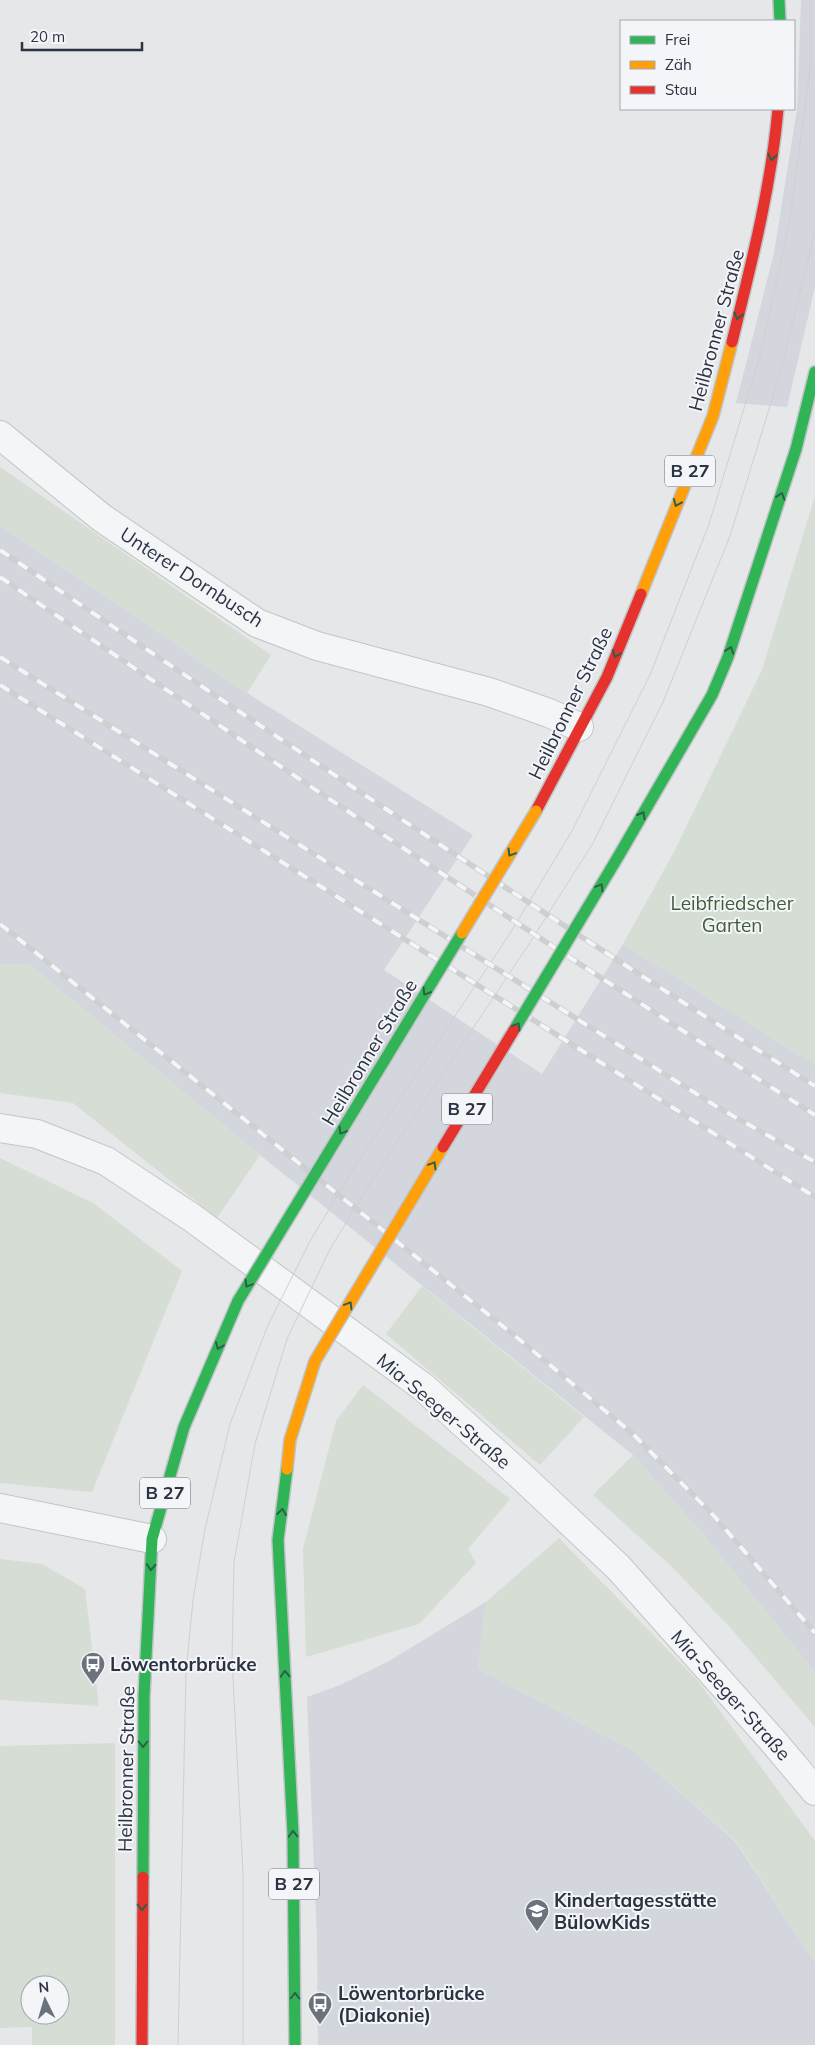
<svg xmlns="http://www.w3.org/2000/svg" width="815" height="2045" font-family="Mulish,sans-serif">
<rect width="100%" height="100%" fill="#e5e7e9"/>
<g fill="#d3d6dc">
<polygon points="801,0 815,0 815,287 787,407 736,403 774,253 797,109"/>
<polygon points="0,525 247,693 473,835 384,970 542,1074 623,944 815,1065 815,1673 708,1540 633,1455 260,1155 30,965 0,964"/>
<polygon points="486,1602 478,1669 632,1750 735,1841 815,1962 815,2045 318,2045 317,1940 307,1697 340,1685 389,1661"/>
</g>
<g fill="#d5ddd5" fill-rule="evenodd">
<polygon points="0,467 271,655 247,693 0,525"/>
<polygon points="815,496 815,1065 623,944 675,850 762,670"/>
<polygon points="0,964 30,965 260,1155 217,1218 73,1103 0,1093"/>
<polygon points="0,1158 93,1203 182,1271 92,1492 0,1483"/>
<polygon points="422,1286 584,1417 540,1465 386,1334"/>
<polygon points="363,1385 510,1499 468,1549 476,1563 419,1624 306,1657 303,1549 336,1421"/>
<polygon points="633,1455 708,1540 815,1673 815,1727 729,1626 670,1565 593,1495"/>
<polygon points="559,1538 698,1681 815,1841 815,1962 736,1841 632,1750 478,1669 486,1602"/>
<polygon points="0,1559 42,1564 85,1589 99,1706 0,1700"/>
<path d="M115 1743V2045H32V2027L0 2028V1746ZM30 1985H60V2015H30Z"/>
</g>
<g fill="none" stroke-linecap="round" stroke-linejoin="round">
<defs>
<g id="street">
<polyline points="0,435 102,518 257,623 317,646 489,692 549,713 579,727"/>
<polyline points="0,1128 37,1134 106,1161 191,1217 423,1387 518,1473 618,1567 772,1740 815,1791"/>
<polyline points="0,1508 152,1539"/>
</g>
<g id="fast">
<polyline points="779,0 780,21"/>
<polyline points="618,857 712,695 728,657 796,449 815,372"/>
<polyline points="287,1469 278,1540 293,1834 295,2045"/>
<polyline points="143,1877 144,1696 152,1539 184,1427 238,1301"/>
</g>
<g id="slow">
<polyline points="641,594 713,416 732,342"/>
<polyline points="287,1469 290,1440 315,1361"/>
</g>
<g id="jam">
<path d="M732 342C751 265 771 188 778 109"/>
<polyline points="536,811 607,677 641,594"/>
<polyline points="142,2045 143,1877"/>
</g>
</defs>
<use href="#street" stroke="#c3c5c7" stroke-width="30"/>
<use href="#fast" stroke="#c0c3c7" stroke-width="14"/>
<use href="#slow" stroke="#c0c3c7" stroke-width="14"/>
<use href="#jam" stroke="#c0c3c7" stroke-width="14"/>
<use href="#street" stroke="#f4f5f6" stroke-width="28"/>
<use href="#fast" stroke="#30b455" stroke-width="11"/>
<use href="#slow" stroke="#ff9f0a" stroke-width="11"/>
<use href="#jam" stroke="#e5322d" stroke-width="11"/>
<g stroke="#cecfd1" stroke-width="1">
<polyline points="178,2045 186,1671 193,1600 205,1529 230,1424 268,1325 310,1241 359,1160 509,935 572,831 650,675 709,524 760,356 790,220 811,62 811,0"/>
<polyline points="243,2045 243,1873 232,1659 234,1562 255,1444 287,1339 330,1249 380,1168 529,944 593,843 663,702 730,536 781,370 815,231"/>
</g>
<defs>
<g id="rail">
<path d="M0 550C269 733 540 913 815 1086"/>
<path d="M0 577C269 760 540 941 815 1115"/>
<polyline points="0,657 719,1108 815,1162"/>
<polyline points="0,685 815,1197"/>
<polyline points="0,924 520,1340 633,1434 714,1516 815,1633"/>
</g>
</defs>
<use href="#rail" stroke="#cecfd1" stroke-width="5.5"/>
<use href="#rail" stroke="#f3f5f8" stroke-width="4" stroke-dasharray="11" stroke-linecap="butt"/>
<defs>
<g id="fast-bridge">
<polyline points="514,1030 618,857"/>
<polyline points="238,1301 462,933"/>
</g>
<g id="slow-bridge">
<polyline points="462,933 536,811"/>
<polyline points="315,1361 443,1147"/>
</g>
<polyline id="jam-bridge" points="443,1147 514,1030"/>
</defs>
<use href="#fast-bridge" stroke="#c0c3c7" stroke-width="14" stroke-linecap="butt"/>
<use href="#slow-bridge" stroke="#c0c3c7" stroke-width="14" stroke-linecap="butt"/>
<use href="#jam-bridge" stroke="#c0c3c7" stroke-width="14" stroke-linecap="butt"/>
<use href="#fast-bridge" stroke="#30b455" stroke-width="11"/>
<use href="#slow-bridge" stroke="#ff9f0a" stroke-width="11"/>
<use href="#jam-bridge" stroke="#e5322d" stroke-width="11"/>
</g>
<defs><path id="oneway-chevron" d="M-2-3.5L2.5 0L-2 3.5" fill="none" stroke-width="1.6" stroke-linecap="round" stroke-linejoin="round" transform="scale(1.25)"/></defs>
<g stroke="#2d6049">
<use href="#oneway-chevron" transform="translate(772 157) rotate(100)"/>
<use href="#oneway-chevron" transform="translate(738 316) rotate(104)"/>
<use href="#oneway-chevron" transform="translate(781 496) rotate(-72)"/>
<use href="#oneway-chevron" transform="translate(677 503) rotate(112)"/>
<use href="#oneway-chevron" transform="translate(730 650) rotate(-71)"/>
<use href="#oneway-chevron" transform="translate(616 654) rotate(112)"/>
<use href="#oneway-chevron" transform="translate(642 815) rotate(-60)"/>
<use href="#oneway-chevron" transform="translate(511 853) rotate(121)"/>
<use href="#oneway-chevron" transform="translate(600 887) rotate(-59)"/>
<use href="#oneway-chevron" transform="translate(426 992) rotate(121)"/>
<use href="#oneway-chevron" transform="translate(517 1026) rotate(-59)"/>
<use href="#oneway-chevron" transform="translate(342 1131) rotate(121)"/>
<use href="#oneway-chevron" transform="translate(433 1165) rotate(-59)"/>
<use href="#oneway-chevron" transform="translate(248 1284) rotate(121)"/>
<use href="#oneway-chevron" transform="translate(349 1305) rotate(-59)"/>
<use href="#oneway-chevron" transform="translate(219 1346) rotate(113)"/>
<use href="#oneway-chevron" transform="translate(282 1512) rotate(-83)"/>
<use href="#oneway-chevron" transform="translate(151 1567) rotate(93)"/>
<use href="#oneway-chevron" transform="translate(285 1674) rotate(-93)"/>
<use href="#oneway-chevron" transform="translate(143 1744) rotate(90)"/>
<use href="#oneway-chevron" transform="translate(293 1834) rotate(-92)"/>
<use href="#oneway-chevron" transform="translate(142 1907) rotate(90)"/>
<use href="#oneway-chevron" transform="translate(295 1996) rotate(-90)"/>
</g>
<defs>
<symbol id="bus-pin" viewBox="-11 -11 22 30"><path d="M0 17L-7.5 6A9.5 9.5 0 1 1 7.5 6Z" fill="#6c727c" stroke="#f3f5f8"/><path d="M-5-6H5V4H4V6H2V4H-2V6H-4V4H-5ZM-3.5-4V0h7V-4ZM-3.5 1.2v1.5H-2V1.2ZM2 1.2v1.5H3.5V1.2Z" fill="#fff"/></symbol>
<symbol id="school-pin" viewBox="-11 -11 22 30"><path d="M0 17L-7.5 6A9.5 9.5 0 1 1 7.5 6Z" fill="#6c727c" stroke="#f3f5f8"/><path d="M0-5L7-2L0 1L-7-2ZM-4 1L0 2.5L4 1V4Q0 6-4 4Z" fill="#fff"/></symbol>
</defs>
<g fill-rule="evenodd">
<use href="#bus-pin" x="79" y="1650" width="28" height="38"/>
<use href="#school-pin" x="523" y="1897" width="28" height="38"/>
<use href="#bus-pin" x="306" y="1990" width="28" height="38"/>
</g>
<g text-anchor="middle" stroke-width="4" stroke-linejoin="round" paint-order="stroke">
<g fill="#f3f5f8" stroke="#676d79" stroke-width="1">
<rect x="665" y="455.5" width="50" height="31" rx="4"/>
<rect x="442" y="1093.5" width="50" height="31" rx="4"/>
<rect x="140" y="1477.5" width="50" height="31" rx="4"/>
<rect x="269" y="1868.5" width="50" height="31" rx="4"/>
</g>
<g font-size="18" font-weight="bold" fill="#2b3342">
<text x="690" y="477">B 27</text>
<text x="467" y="1115">B 27</text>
<text x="165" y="1499">B 27</text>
<text x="294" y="1890">B 27</text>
</g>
<g font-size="19" fill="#2b3342" stroke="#f3f5f8">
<text transform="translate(716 330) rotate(-75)" y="7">Heilbronner Straße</text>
<text transform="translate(192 577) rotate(33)" y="7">Unterer Dornbusch</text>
<text transform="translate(570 703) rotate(-64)" y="7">Heilbronner Straße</text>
<text transform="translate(369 1052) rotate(-59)" y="7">Heilbronner Straße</text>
<text transform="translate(444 1411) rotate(40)" y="7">Mia-Seeger-Straße</text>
<text transform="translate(731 1695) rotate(48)" y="7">Mia-Seeger-Straße</text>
<text transform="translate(126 1769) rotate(-89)" y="7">Heilbronner Straße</text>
</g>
<g font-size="19" fill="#405e39" stroke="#f3f5f8">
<text x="732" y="910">Leibfriedscher<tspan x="732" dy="22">Garten</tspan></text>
</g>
<g font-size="19" font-weight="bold" fill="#2b3342" stroke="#f3f5f8" text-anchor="start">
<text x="110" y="1671">Löwentorbrücke</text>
<text x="554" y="1907">Kindertagesstätte<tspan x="554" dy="22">BülowKids</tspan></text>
<text x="338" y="2000">Löwentorbrücke<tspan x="338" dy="22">(Diakonie)</tspan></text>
</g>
</g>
<rect x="620" y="20" width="175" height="90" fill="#f3f5f8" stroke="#a3a7af"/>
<rect x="630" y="36" width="25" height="8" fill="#30b455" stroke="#a3a7af"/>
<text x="665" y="45" font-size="15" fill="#2b3342">Frei</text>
<rect x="630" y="61" width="25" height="8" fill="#ff9f0a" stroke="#a3a7af"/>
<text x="665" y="70" font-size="15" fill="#2b3342">Zäh</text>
<rect x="630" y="86" width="25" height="8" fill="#e5322d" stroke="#a3a7af"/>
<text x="665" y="95" font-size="15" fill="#2b3342">Stau</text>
<g transform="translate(45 2000) rotate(355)"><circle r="24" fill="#f3f5f8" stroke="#a3a7af"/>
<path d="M0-4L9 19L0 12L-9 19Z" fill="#6c727c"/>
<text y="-8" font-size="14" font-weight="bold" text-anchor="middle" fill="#2b3342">N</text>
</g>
<path d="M22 42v8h120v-8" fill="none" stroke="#2b3342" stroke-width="2.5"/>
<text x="30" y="42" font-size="15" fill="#2b3342" stroke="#f3f5f8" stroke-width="4" paint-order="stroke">20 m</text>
</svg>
